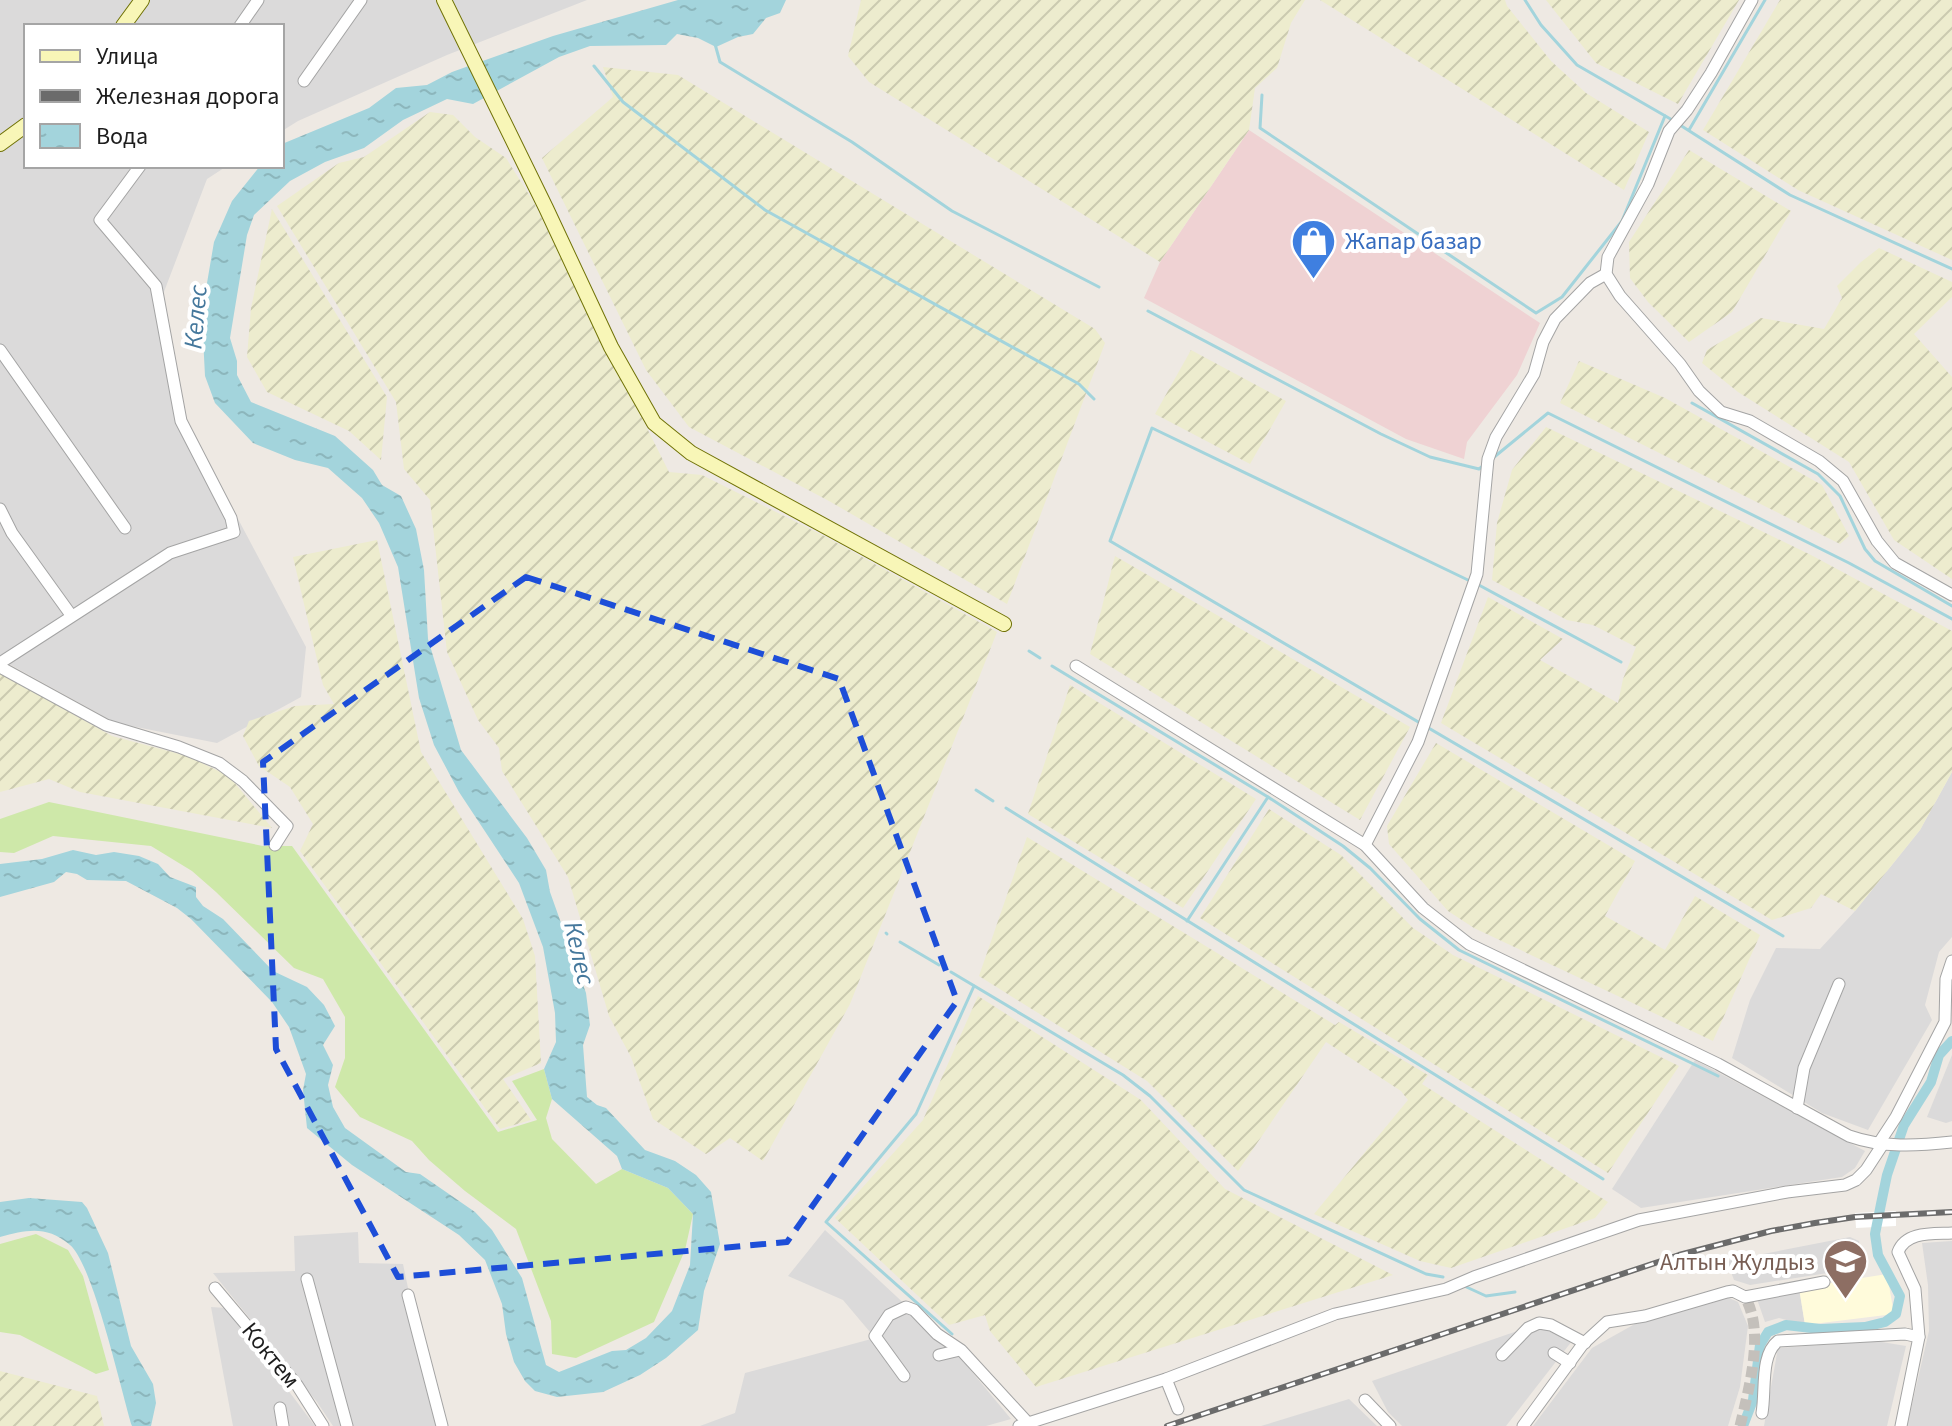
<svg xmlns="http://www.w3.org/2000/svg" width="1952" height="1426" font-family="'Source Sans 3',sans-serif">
<defs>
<pattern id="farmland-furrows" width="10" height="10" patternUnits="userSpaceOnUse" patternTransform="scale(2)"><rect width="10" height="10" fill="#edecce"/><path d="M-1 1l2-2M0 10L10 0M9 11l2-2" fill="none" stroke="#cbcab0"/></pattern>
<pattern id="water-ripples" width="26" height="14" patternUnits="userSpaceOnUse" patternTransform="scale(2)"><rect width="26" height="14" fill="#a3d4dc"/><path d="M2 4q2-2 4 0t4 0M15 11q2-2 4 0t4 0" fill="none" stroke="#8cb6bc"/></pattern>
</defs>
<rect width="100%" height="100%" fill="#eee9e3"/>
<g fill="#dbdada">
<polygon points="0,0 587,0 447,55 298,121 282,131 282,26 26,26 26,166 227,166 207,179 162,297 186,421 306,647 301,697 217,743 116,723 0,659"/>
<polygon points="1952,772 1952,937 1939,952 1925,1005 1932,1020 1868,1130 1822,1113 1732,1058 1750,1000 1776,948 1820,949 1855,911 1920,830"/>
<polygon points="1952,1055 1952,1121 1946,1123 1927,1117"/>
<polygon points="1695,1060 1865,1151 1855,1168 1842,1177 1641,1208 1612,1189"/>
<polygon points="825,1230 953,1349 1011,1419 986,1426 700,1426 735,1413 745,1373 875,1338 843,1300 788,1276"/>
<polygon points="358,1232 359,1263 403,1264 437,1426 333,1426 317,1402 213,1273 295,1271 294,1236"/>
<polygon points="1850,1237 1859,1241 1860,1268 1750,1285 1734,1280 1727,1261"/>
<polygon points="1952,1241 1952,1426 1907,1426 1929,1331 1928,1285 1922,1243"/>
<polygon points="1799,1288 1805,1325 1779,1318 1765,1322 1757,1299"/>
<polygon points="1727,1297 1738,1302 1748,1326 1740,1387 1728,1426 1533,1426 1592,1348 1642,1320"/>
<polygon points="211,1307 226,1308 315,1426 233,1426"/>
<polygon points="1535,1325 1572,1341 1506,1426 1402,1426 1388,1412 1372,1381"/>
<polygon points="1876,1341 1906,1346 1887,1426 1764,1426 1778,1348"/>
<polygon points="1349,1399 1377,1426 1261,1426"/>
</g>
<polygon fill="#efd2d3" points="1249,130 1540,323 1517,375 1467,442 1464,459 1406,439 1144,298 1160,262"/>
<polygon fill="#fffbdb" points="1887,1274 1894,1314 1805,1325 1799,1288"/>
<g fill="url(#farmland-furrows)">
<polygon points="861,0 1305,0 1291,23 1277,68 1255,88 1249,130 1160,262 869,82 848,56"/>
<polygon points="1320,0 1505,0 1507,6 1551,61 1586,93 1649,132 1624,190"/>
<polygon points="1546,0 1739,0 1678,104 1596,63"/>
<polygon points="1780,0 1952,0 1952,260 1798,190 1703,130"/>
<polygon points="603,67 678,75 1095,329 1105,343 1007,604 829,501 689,427 646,370 542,158 613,97"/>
<polygon points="430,112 453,115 475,137 506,158 533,201 669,472 702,475 826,537 997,632 850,1004 763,1161 730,1138 706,1154 653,1119 631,1057 609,1016 568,877 502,771 499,748 478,720 447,652 430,500 404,469 396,402 277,206 339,163 364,157"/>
<polygon points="1689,150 1791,211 1732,312 1689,342 1648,302 1630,278 1629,242"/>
<polygon points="272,209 387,397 381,460 349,431 267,392 247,357 251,308"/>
<polygon points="1879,248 1952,282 1952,297 1914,334 1952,377 1952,579 1894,540 1849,462 1738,392 1702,363 1707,350 1761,318 1824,329 1842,298 1837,286 1861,262"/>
<polygon points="1191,350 1286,401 1250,464 1155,414"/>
<polygon points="1579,361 1665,398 1822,485 1849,536 1840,544 1560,403"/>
<polygon points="1546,427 1811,555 1952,631 1952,772 1920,830 1855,911 1821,894 1811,908 1772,920 1441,723 1488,597 1563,639 1540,660 1618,703 1623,679 1636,647 1593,625 1567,620 1492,580 1497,523 1512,470"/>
<polygon points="377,540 421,752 523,919 535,956 541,1063 503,1079 531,1120 500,1129 300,851 313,824 290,787 259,766 243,736 249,721 295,706 334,704 323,685 293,557"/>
<polygon points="1115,556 1410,727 1360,820 1090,654"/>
<polygon points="0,673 112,736 187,756 229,776 272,828 80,792 49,779 0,792"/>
<polygon points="1070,685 1256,799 1183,908 1028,814"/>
<polygon points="1436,743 1635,861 1605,916 1665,950 1695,896 1760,935 1713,1041 1474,928 1448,911 1389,844 1387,826"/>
<polygon points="1269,809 1341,855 1413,928 1453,955 1679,1066 1608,1173 1200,918"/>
<polygon points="1027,837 1335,1025 1339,1022 1428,1075 1422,1084 1608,1202 1595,1218 1451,1268 1420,1261 1314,1214 1408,1100 1401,1091 1326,1042 1238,1171 1147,1081 979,976"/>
<polygon points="978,996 1141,1100 1225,1189 1393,1275 1036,1387 990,1331 985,1315 949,1325 835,1218 923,1120"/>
<polygon points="0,1371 97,1396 104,1426 0,1426"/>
</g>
<g fill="#cee8a9">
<polygon points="49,802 263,846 292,846 498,1132 537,1120 512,1081 544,1069 552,1099 546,1118 552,1139 596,1184 622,1169 668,1188 693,1214 685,1250 654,1322 576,1358 552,1354 551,1321 516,1229 465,1191 429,1160 412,1141 360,1117 335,1087 345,1058 345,1017 323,979 294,968 216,892 192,871 151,846 53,836 14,853 0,852 0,819"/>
<polygon points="36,1234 68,1250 83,1276 109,1370 96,1374 20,1335 0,1332 0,1244"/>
</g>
<g fill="url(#water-ripples)">
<polygon points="678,0 786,0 780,13 766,18 753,34 738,37 716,47 698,38 677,34 666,45 590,46 559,57 473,104 447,99 403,120 364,148 325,162 290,181 254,215 247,235 230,338 237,361 237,375 251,402 335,436 373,470 382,485 401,496 416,529 424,570 428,639 461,750 527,838 546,870 550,892 586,993 590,1025 583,1045 587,1097 597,1105 606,1108 645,1150 675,1161 696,1175 711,1192 720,1244 704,1291 698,1330 666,1358 640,1375 603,1392 557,1397 535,1391 525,1381 514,1362 506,1334 502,1304 485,1260 459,1235 352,1165 307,1128 303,1090 306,1074 289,1027 272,1002 191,919 177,908 126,881 87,880 77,874 66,872 54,882 0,897 0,864 42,859 73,850 96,855 114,852 139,856 158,864 170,877 196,887 196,897 203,906 223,919 273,971 307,987 324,1005 335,1026 323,1045 333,1065 328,1085 333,1107 345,1128 406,1172 420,1174 475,1212 492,1230 522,1278 546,1365 559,1372 612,1351 626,1350 646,1338 672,1311 690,1265 693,1214 668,1188 622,1169 617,1156 552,1099 544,1069 556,1042 555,1013 543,947 519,883 459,792 434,745 419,698 398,567 379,523 362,498 328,468 295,460 253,443 215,403 205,376 203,337 207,283 214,242 232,201 260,166 282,166 282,144 369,108 396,88 427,85 452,72 553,36"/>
<path d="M29 1198 82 1202 87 1208 108 1253 131 1346 153 1384 156 1403 151 1426H132C121 1390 93 1264 70 1245 46 1225 27 1230 0 1237V1202Z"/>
</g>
<polygon fill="#fff" points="1896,1211 1896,1226 1856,1228 1855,1213"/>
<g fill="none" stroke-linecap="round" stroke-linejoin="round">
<g stroke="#a3d4dc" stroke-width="3">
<polyline points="1525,0 1541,25 1577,65 1674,121"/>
<polyline points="715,44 720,62 852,142 952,211 1099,287"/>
<polyline points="594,66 623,102 765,210 1079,384 1094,399"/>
<polyline points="1262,95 1260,128 1536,313 1562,297 1622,221 1665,116"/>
<polyline points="1680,125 1790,195 1952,269"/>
<polyline points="1689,130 1765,0"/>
<polyline points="1148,311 1381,434 1430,457 1479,469 1484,465"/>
<polyline points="1692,403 1818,474 1840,496 1865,549 1875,561 1952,606"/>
<polyline points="1493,458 1548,413 1849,563 1952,619"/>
<polyline points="1470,581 1152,428 1110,541 1783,936"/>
<polyline points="1477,584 1621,662"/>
<polyline points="1029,651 1040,658"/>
<polyline points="1052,666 1268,797"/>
<polyline points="976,790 993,801"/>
<polyline points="1006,808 1603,1179"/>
<polyline points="1187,921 1268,797 1343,846 1370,868 1420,919 1459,950 1718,1076"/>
<polyline points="886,933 887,934"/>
<polyline points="900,942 939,965"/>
<polyline points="951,972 1123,1075 1150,1096 1244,1190 1426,1274 1443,1277"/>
<polyline points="1462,1285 1486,1296 1515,1292"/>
<polyline points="952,1334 826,1222 916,1114 974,986"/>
</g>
<polyline stroke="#a3d4dc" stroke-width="10" points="1743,1426 1753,1400 1760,1345 1768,1332 1786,1325 1820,1329 1865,1327 1885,1322 1896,1314 1900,1296 1878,1255 1875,1234 1881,1204 1887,1175 1904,1125 1931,1082 1939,1055 1952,1041"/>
<path stroke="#c4c0bb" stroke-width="11" stroke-dasharray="11 5.5" stroke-linecap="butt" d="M1740 1426C1749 1388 1765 1332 1745 1297"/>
<defs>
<g id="street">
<polyline points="1752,0 1711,73 1687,110 1669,131 1648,184 1608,257 1606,274 1620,296 1680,364 1699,391 1721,412 1750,421 1819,461 1843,481 1877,541 1895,563 1952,595"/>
<polyline points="240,26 258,0"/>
<polyline points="304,81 361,0"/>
<polyline points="0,350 125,528"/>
<polyline points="0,509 12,533 71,615"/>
<polyline points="0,663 170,553 234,532 231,518 181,421 156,286 100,220 140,166"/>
<path d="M1076 666 1365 845 1423 908 1469 944 1718 1064 1849 1136C1883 1148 1917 1146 1952 1142"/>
<polyline points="0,667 106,725 179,747 219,763 243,781 287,826 275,845"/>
<polyline points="1365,845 1418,742 1477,574 1488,459 1496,437 1534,374 1543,342 1555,319 1590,283 1606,274"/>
<polyline points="1797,1108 1804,1068 1839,984"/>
<polyline points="1879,1143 1896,1117 1945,1022 1946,979 1952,961"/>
<polyline points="307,1279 347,1426"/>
<polyline points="215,1288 297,1385 323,1426"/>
<polyline points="408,1295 442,1426"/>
<polyline points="1554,1353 1570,1363"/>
<polyline points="939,1355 960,1350"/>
<polyline points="1502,1355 1528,1328 1539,1323 1551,1325 1585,1343"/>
<polyline points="904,1376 875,1336 889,1315 906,1307 914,1310 937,1334 961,1350 1028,1423"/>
<polyline points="1166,1379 1178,1409"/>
<polyline points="1365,1400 1390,1426"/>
<polyline points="280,1408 283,1426"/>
<path d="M1762 1413C1766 1390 1760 1355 1778 1341L1905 1334 1919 1337"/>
<polyline points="1019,1426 1166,1379 1335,1314 1446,1289 1474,1277 1639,1220 1787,1192 1845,1185 1856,1180 1866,1170 1883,1144"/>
<polyline points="1523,1426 1583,1344 1607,1322 1645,1316 1727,1292 1733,1291 1745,1297 1824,1282"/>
<path d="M1901 1426 1919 1337 1915 1289 1898 1252C1906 1231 1933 1234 1952 1233"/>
</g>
<g id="secondary">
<polyline points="444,0 546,208 611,347 654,423 691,453 1004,624"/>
<polyline points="123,26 142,0"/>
<polyline points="0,144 26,125"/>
</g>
</defs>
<use href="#street" stroke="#a4a4a4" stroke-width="13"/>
<use href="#secondary" stroke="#707206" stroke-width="16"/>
<use href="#street" stroke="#fff" stroke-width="11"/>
<use href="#secondary" stroke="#f8f6b7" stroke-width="14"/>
<defs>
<polyline id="rail" points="1167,1426 1679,1255 1771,1231 1815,1223 1855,1217 1952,1212"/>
</defs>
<use href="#rail" stroke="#6b6b6b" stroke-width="6"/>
<use href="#rail" stroke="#fff" stroke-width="3" stroke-dasharray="9" stroke-linecap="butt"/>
</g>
<path fill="none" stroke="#1d4ed8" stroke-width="6" stroke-dasharray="16 10" stroke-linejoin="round" d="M526 577 839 679 957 1001 787 1242 398 1277 276 1049 263 762Z"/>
<defs>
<symbol id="shop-pin" viewBox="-11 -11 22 30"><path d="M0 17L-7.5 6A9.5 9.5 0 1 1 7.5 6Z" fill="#3f7fe0" stroke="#fff"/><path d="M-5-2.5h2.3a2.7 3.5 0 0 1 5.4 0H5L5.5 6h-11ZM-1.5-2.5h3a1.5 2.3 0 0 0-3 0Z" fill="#fff"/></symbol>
<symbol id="school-pin" viewBox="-11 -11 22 30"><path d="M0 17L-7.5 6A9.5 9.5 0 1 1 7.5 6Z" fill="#8d6e63" stroke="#fff"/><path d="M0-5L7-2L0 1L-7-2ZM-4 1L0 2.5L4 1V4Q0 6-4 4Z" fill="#fff"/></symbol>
</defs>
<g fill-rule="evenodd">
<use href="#shop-pin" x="1288" y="216" width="51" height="69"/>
<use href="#school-pin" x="1820" y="1236" width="51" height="69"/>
</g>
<g text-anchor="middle" stroke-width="8" stroke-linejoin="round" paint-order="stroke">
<g font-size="24" fill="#366cbe" stroke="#fff" text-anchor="start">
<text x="1345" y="249">Жапар базар</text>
</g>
<g font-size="24" fill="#785e54" stroke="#fff" text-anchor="end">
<text x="1815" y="1270">Алтын Жулдыз</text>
</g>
<g font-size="24" fill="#1d1d1d" stroke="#fff">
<text transform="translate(271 1355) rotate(51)" y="8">Коктем</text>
</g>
<g font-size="26" font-style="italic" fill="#45789c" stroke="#fff">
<text transform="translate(195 317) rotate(-85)" y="9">Келес</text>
<text transform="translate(580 953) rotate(77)" y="9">Келес</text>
</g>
</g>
<rect x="24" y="24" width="260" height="144" fill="#ffffff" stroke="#a5a5a5" stroke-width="2"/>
<rect x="40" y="50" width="40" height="12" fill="#f8f6b7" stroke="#a5a5a5" stroke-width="2"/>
<text x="96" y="64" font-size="24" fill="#1d1d1d">Улица</text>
<rect x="40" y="90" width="40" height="12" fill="#6b6b6b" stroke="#a5a5a5" stroke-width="2"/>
<text x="96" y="104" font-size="24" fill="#1d1d1d">Железная дорога</text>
<rect x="40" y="124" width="40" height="24" fill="url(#water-ripples)" stroke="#a5a5a5" stroke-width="2"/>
<text x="96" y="144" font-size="24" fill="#1d1d1d">Вода</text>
</svg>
